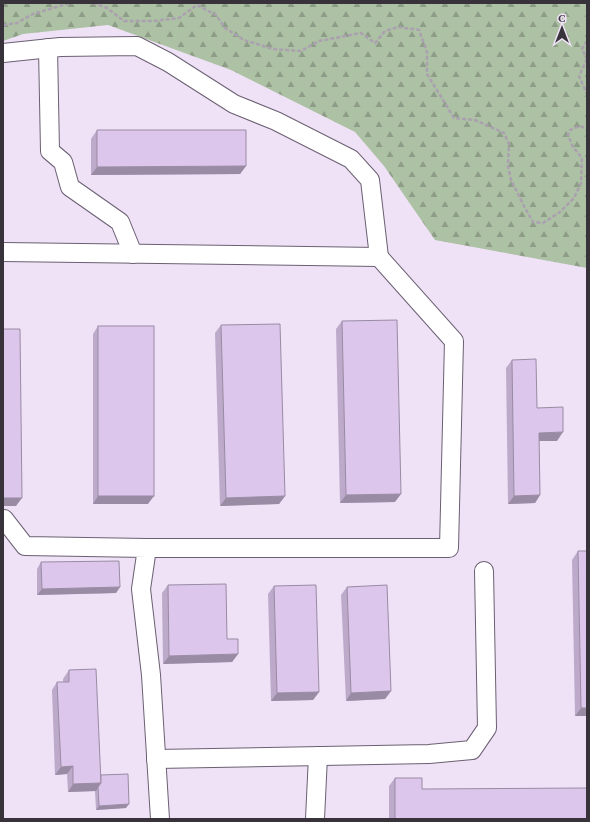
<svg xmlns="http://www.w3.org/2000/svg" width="590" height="822" font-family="Spectral,serif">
<defs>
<pattern id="forest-firs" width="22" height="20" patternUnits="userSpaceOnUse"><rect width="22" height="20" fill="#adc1a4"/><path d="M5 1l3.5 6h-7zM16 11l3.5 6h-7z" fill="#8e9d87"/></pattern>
</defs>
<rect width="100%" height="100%" fill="#efe2f7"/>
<polygon fill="url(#forest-firs)" points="3,3 587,3 587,268 435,240 384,166 355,132 231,70 108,25 23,34 3,41"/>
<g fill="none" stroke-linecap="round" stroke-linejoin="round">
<defs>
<g id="minor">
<polyline points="48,48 50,151 63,162 70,187 120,222 133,254"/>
<polyline points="3,53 60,47 137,46 168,62 234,104 276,121 351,159 370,180 379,257"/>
<polyline points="3,252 379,257 454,341 449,548 147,548"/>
<polyline points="3,519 4,519 25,546 147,548 141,589 151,675 160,819"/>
<polyline points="156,759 429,754 472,750 487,728 484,571"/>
<polyline points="315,819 318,756"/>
</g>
</defs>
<use href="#minor" stroke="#6b6072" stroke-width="20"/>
<g stroke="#aaa0b0" stroke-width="2.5" stroke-dasharray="4 2" stroke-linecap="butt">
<polyline points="93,3 107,8 124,21 154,21 179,18 197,5 216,15 225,28 244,40 273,49 301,51 319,41 361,33 375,43 385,31 398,27 419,30 427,52 427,74 454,118 475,120 504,133 509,144 508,166 511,180 524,206 533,222 543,223 560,212 574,198 581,183 582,158 573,147 568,135 570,130 580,126 587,129"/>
<polyline points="3,25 17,23 33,14 70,3"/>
<polyline points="587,41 582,49 587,59"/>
<polyline points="587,59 579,76 587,94"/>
</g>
<use href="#minor" stroke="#fff" stroke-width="18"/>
</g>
<g fill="#bdaaca">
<polygon points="97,130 246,166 240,174 91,175 91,139"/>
<polygon points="342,321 395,502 340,503 336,329"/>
<polygon points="221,325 285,496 279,504 220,506 215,333"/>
<polygon points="98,326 148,504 93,504 93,334"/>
<polygon points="512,360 537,408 557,441 539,441 540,495 535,503 508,504 506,368"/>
<polygon points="578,551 587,551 587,716 575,716 572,560"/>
<polygon points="41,562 120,587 116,593 37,595 37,569"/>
<polygon points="168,585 227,639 238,654 232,662 163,664 162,593"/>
<polygon points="274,586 319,692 313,700 271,701 268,594"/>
<polygon points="347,587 391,691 385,699 346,701 341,595"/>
<polygon points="69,670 101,775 126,808 96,810 95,791 68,792 67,774 55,775 52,690 57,682 63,682 63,679"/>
<polygon points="395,778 422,789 587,819 389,819 389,786"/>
</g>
<g fill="#9a8ba4">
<polygon points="246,166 240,174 91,175 97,167"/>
<polygon points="563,432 557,441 533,441 539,433"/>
<polygon points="401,494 395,502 340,503 346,495"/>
<polygon points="540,495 535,503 508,504 514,496"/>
<polygon points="98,496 154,496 148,504 93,504"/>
<polygon points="285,496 279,504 220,506 226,498"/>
<polygon points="3,498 22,498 16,506 3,506"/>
<polygon points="120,587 116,593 37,595 42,589"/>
<polygon points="238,654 232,662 163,664 169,656"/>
<polygon points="391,691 385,699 346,701 351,693"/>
<polygon points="319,692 313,700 271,701 277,693"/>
<polygon points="581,708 587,708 587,716 575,716"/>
<polygon points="73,766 67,774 55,775 61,767"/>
<polygon points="101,783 96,791 68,792 73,784"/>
<polygon points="129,804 126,808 96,810 99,806"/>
</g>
<g fill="#dcc6eb" stroke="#9a8ba4">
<polygon points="97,130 246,130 246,166 97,167"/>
<polygon points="397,320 401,494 346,495 342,321"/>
<polygon points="280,324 285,496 226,498 221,325"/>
<rect x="98" y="326" width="56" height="170"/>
<polygon points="3,329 20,329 22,498 3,498"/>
<polygon points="536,359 537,408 563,407 563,432 539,433 540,495 514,496 512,360"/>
<polygon points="578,551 587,551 587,708 581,708"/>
<polygon points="119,561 120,587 42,589 41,562"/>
<polygon points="226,584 227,639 238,639 238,654 169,656 168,585"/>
<polygon points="316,585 319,692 277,693 274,586"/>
<polygon points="387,585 391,691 351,693 347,587"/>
<polygon points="96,669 101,783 73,784 73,766 61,767 57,682 69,682 69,670"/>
<polygon points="128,774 129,804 99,806 98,787 101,783 101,775"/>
<polygon points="395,778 422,778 422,789 587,788 587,819 395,819"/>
</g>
<rect width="590" height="822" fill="none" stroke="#38333b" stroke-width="8"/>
<g transform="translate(562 28)" stroke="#efe2f7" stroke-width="3" paint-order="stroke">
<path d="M0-3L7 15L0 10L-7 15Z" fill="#38333b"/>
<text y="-6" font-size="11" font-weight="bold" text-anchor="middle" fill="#38333b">С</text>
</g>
</svg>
